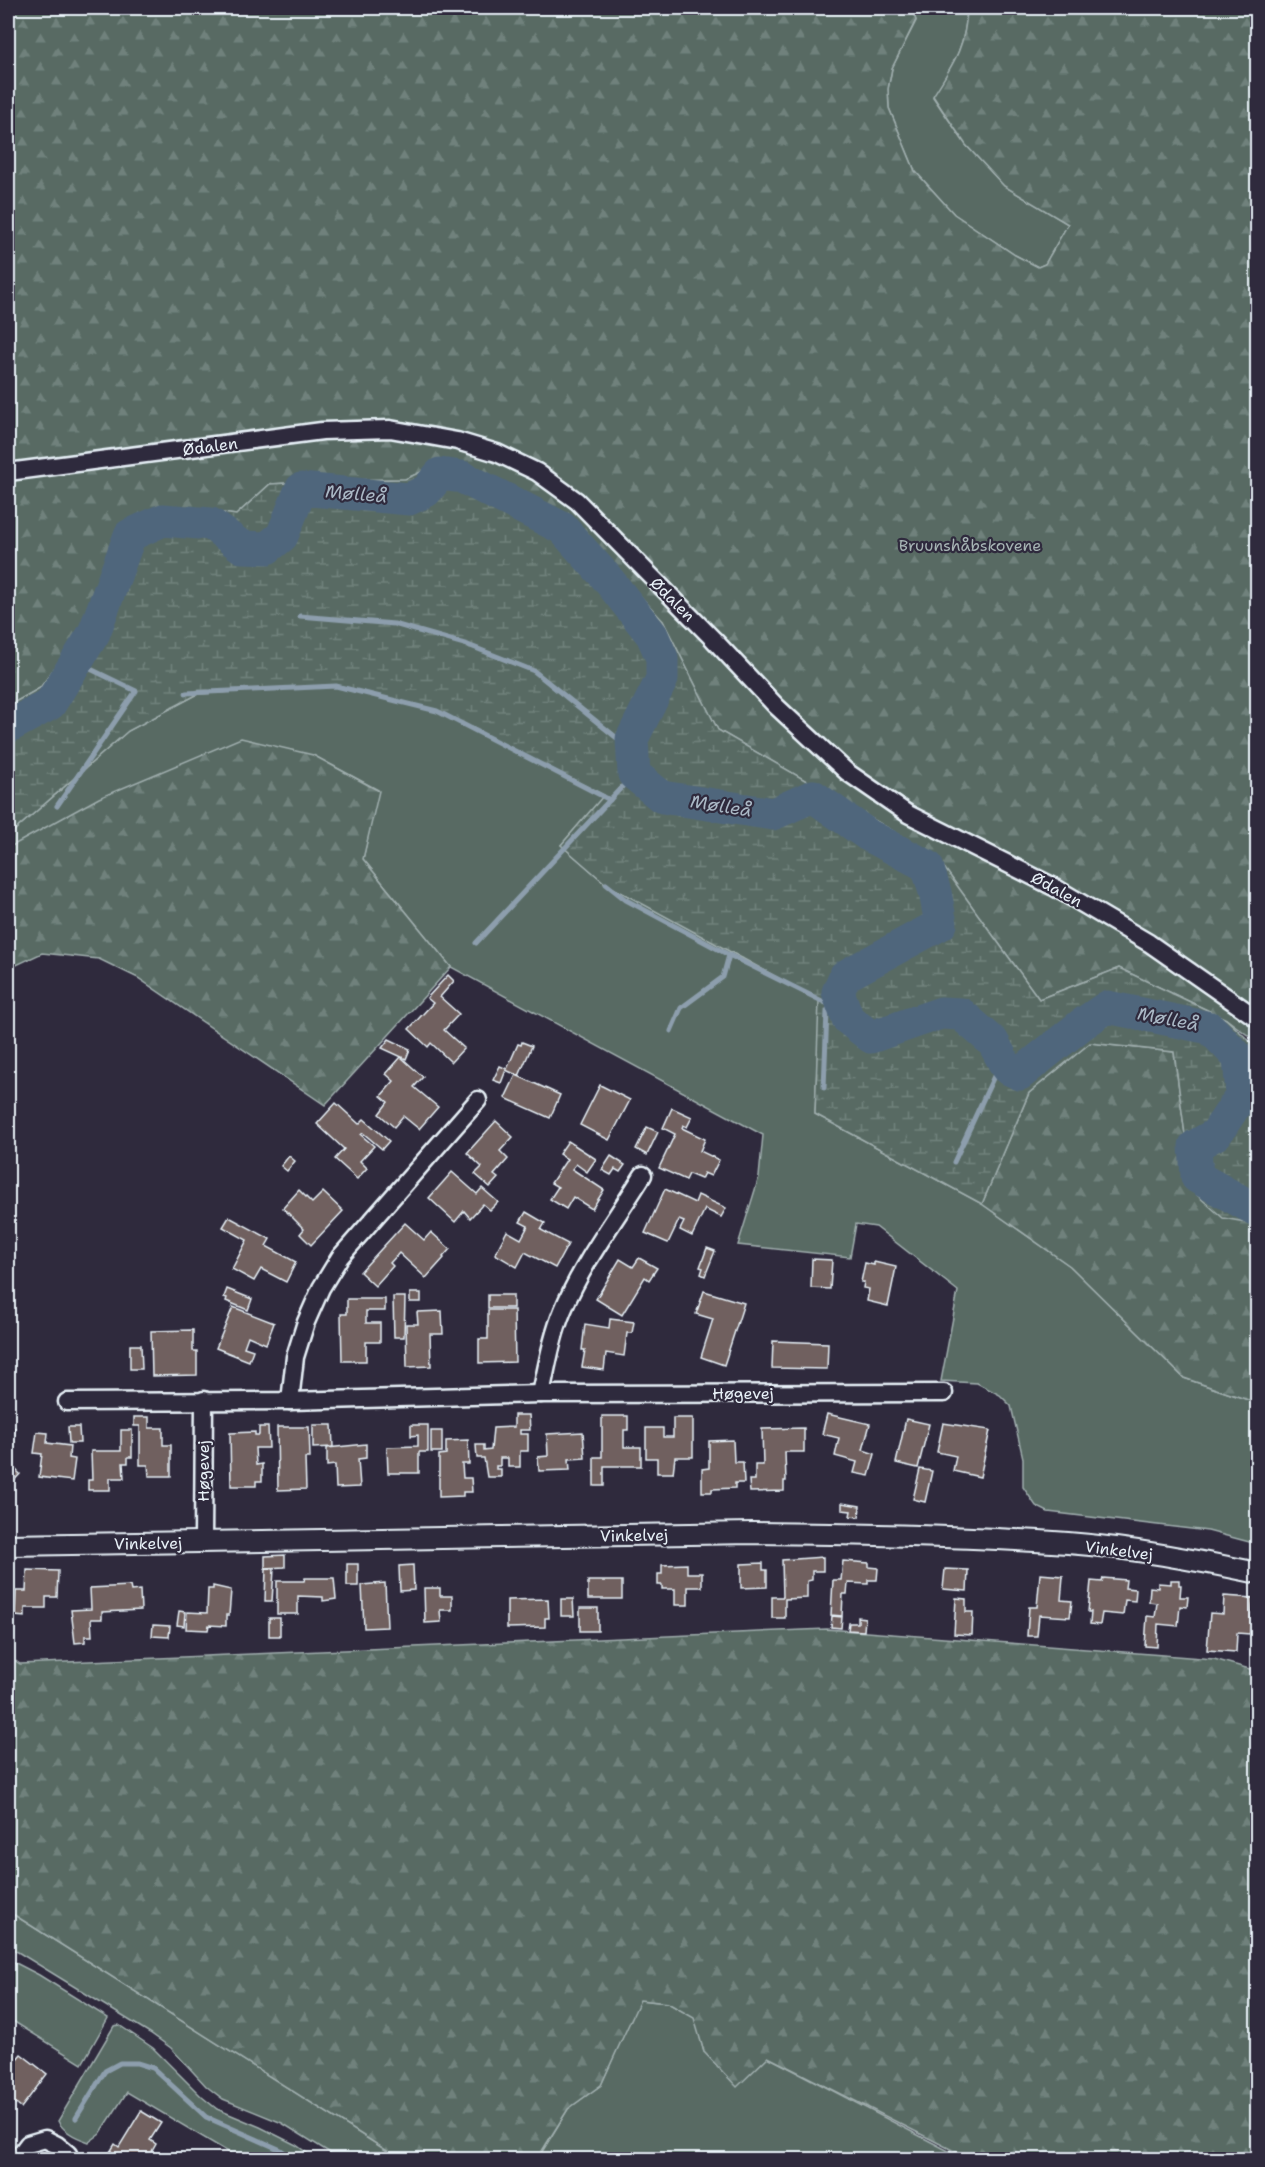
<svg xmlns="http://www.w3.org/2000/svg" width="1265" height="2167" font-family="'Shantell Sans',sans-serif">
<defs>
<pattern id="forest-firs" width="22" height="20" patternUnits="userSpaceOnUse" patternTransform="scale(1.5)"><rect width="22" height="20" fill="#586b64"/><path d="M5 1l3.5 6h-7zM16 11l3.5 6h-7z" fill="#70817b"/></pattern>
<pattern id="wetland-marsh" width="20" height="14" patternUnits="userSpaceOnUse" patternTransform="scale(1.5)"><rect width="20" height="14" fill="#586b64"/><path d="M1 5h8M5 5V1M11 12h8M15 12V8" fill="none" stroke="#70817b"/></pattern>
</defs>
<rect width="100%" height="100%" fill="#2f2a3d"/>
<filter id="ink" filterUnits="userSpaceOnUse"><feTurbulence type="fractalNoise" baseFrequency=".0167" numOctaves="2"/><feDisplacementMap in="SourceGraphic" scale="12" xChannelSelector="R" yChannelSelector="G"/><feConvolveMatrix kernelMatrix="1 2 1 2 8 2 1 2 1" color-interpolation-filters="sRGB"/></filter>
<g filter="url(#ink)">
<g fill="#586b64" stroke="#a0aeae" stroke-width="1.5">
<path d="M911 8H967C966 47 953 64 933 97L966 145 1004 186 1068 224 1045 264 1038 267 1015 255 954 214 915 171 889 108 888 89 892 68 916 21Z"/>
<polygon points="336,686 437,711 605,795 561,845 606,884 820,1000 815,1114 982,1204 1070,1266 1184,1378 1257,1403 1257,1544 1208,1531 1048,1512 1036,1506 1023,1487 1023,1458 1011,1406 1000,1395 977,1383 941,1381 958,1291 876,1227 856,1224 850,1257 738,1245 759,1177 763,1135 451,967 363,859 378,790 313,755 8,848 8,836 128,731 198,694"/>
<polygon points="8,1911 400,2159 340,2159 282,2123 223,2099 206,2086 171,2048 150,2033 8,1946"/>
<polygon points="8,1959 39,1975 108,2018 82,2064 8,2018"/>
<polygon points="639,2000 668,2003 695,2018 704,2052 768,2057 964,2159 537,2160 568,2109 601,2085"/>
<path d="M119 2025 153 2048 202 2097 217 2109 260 2127 296 2145 311 2156V2159H240L127 2092 100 2134 89 2142C77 2138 63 2132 58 2121L114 2026Z"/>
</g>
<g fill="url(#forest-firs)" stroke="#a0aeae" stroke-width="1.5">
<path d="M8 8H911L916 20 892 68 888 89 889 108 915 171 954 214 1015 255 1038 267 1045 264 1068 224 1004 186 966 145 933 96C953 64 966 47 967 8H1257V1042L1226 1019 1119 968 1039 999 935 855 718 730 663 621 440 464 405 479 342 480 270 484 236 515 195 509 109 560 83 628 40 688 8 706Z"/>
<polygon points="241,738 313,755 379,791 363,859 451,967 325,1105 138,978 99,959 42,953 12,967 8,972 8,848 99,798"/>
<polygon points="1090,1043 1174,1052 1188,1157 1189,1188 1252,1224 1257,1224 1257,1403 1184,1378 1070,1266 982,1204 1029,1093"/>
<polygon points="827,1629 1214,1659 1257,1671 1257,2159 970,2159 768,2057 737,2087 704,2052 694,2018 668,2003 640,2000 601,2085 568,2109 537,2159 400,2159 8,1911 8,1656 20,1664"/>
</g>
<polygon fill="url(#wetland-marsh)" stroke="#a0aeae" stroke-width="1.5" points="439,464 500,484 576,524 663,621 718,730 935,855 1039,999 1119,968 1226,1019 1257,1048 1257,1224 1223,1218 1189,1188 1188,1157 1174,1052 1090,1043 1029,1093 982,1204 815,1114 819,1000 606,884 561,845 604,795 437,711 336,686 198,694 128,731 8,836 8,706 40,688 83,628 109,560 138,523 195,509 236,515 270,484 342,480 405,479"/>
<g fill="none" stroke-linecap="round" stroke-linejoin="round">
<g stroke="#8d9ead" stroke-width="5">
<polyline points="300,616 394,624 468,645 534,671 633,751"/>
<polyline points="186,693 336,686 437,711 610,800"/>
<polyline points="57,806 136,691 76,662"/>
<polyline points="606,884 626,900 729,955 830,1005"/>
<polyline points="476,943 634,774"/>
<polyline points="671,1031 681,1008 723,977 729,955"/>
<polyline points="824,1088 827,1011 838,992"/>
<polyline points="954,1162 1002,1059"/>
<polyline points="76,2118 105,2071 120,2063 137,2063 153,2068 206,2117 281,2150 293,2159"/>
</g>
<polyline stroke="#50667b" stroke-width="33" points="8,727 50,704 94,633 130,535 163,520 211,524 242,547 267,548 282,536 301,489 409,499 426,491 440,474 462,477 562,528 606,577 652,635 662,658 662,679 632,739 634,774 662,797 773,814 813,796 868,835 927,866 935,892 941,924 845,976 838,992 848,1019 871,1037 941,1013 961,1014 993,1042 1007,1068 1020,1074 1081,1025 1107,1007 1210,1028 1239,1058 1242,1095 1216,1134 1195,1146 1197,1177 1258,1211"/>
</g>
<g fill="#70615e" stroke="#e8f1f8" stroke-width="1.5">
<polygon points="448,975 454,981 440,997 459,1014 444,1030 464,1048 451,1062 431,1043 428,1047 409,1029 433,1003 427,998"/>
<polygon points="389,1039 410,1049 406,1059 382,1048"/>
<polygon points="522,1042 532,1046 519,1076 506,1070 501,1083 493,1080 500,1066 507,1069 518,1044 521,1045"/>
<polygon points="401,1057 423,1077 414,1087 438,1107 419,1129 403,1116 394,1127 379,1114 388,1102 381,1096 394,1081 386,1074"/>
<polygon points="516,1075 560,1095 550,1118 505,1098"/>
<polygon points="600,1085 630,1100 609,1140 580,1125"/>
<polygon points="336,1103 359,1124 364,1119 389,1141 382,1149 363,1133 361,1135 374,1146 360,1161 367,1168 357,1179 335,1159 344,1149 317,1124"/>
<polygon points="672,1108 692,1117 687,1127 683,1125 682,1128 705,1139 700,1151 719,1160 711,1176 704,1173 701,1179 689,1174 686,1180 659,1168 675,1134 663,1128"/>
<polygon points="496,1121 513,1137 500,1151 508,1159 494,1175 498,1178 490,1187 475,1174 482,1167 467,1153"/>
<polygon points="647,1127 658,1132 647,1155 636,1149"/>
<polygon points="568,1141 596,1159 587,1172 576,1164 572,1169 604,1190 592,1209 573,1197 566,1209 550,1199 558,1187 551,1183 567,1159 559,1154"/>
<polygon points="289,1156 295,1161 287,1171 281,1166"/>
<polygon points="611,1156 625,1165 620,1172 615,1169 611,1175 602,1170"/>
<polygon points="452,1172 477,1194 482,1188 498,1202 490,1210 483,1204 470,1218 464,1211 455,1222 429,1198"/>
<polygon points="665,1189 695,1203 698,1195 726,1208 721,1217 705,1209 692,1236 680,1230 684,1222 679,1220 668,1243 645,1233"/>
<polygon points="299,1190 312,1203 323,1192 343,1211 311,1245 300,1234 304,1229 283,1208"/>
<polygon points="526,1212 545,1223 541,1230 568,1244 555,1268 525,1252 517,1267 495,1254 507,1231 521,1239 528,1226 520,1222"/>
<polygon points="229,1217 270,1239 266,1246 296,1262 286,1282 261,1269 254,1281 232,1269 247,1240 223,1227"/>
<polygon points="405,1223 424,1240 431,1232 450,1249 443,1257 444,1258 426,1278 399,1253 390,1263 393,1266 375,1286 360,1272"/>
<polygon points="707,1248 715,1251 705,1276 701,1274 703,1268 700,1267"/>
<polygon points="639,1258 657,1268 649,1280 645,1277 622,1315 596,1299 620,1259 633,1267"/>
<polygon points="812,1259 832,1260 830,1289 811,1288"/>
<polygon points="874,1262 896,1267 888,1306 867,1301 869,1289 863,1288 864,1282 861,1282 865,1263 874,1265"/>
<polygon points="227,1289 252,1299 248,1310 226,1301 227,1298 224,1297"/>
<polygon points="704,1291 744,1303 724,1365 701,1357 713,1319 696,1314"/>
<rect x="410" y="1293" width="11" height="9"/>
<rect x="488" y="1295" width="25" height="13"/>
<polygon points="393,1297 405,1297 404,1337 394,1337"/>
<polygon points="347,1299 385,1299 385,1311 366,1311 366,1323 380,1323 380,1342 366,1342 366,1361 342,1361 341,1314 347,1314"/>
<polygon points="233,1307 274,1323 266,1344 248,1336 244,1347 253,1350 249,1361 216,1348"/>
<polygon points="488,1310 514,1310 515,1362 479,1363 479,1339 488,1339"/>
<polygon points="442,1311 443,1334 430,1334 431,1366 407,1367 406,1324 418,1324 417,1312"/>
<polygon points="610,1319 634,1322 632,1333 627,1333 624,1356 606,1353 604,1370 582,1367 585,1350 582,1350 585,1324 609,1328"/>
<polygon points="193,1330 193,1351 197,1351 197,1375 152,1376 151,1331"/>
<polygon points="773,1341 828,1343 827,1369 772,1368"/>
<polygon points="130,1345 141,1345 142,1369 130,1369"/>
<polygon points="827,1414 870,1424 863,1450 875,1454 869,1476 854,1473 857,1462 835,1456 839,1438 822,1434"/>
<polygon points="514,1415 529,1415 530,1430 520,1430 520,1434 528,1434 528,1451 520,1451 520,1467 508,1467 508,1458 500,1458 500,1466 496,1466 496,1469 501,1469 501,1477 487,1477 484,1458 477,1458 476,1445 484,1445 484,1451 491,1450 493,1428 514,1427"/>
<polygon points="602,1416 628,1416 628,1430 624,1430 624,1447 641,1447 641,1466 604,1466 604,1486 594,1486 594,1457 602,1457"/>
<polygon points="134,1417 149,1417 149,1428 163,1428 163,1445 171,1445 171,1476 149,1476 148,1465 140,1465 140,1426 134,1426"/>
<polygon points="673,1418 693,1418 693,1457 675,1457 673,1473 657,1473 657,1458 646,1458 646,1428 663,1428 663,1437 673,1437"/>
<polygon points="906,1419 929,1424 918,1468 896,1463"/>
<polygon points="943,1423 990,1430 980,1477 953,1471 956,1456 937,1452"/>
<polygon points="313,1425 332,1425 333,1447 313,1448"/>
<polygon points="411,1425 428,1425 428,1452 419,1452 419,1473 388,1473 387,1447 418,1446 418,1435 411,1436"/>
<polygon points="8,1427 15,1428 11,1455 8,1455"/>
<polygon points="68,1427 79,1427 80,1443 69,1443"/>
<polygon points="259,1427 268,1427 269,1448 255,1448 256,1465 262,1464 262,1481 256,1481 256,1486 231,1486 230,1433 255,1432 255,1435 259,1435"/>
<polygon points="277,1427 309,1427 310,1458 305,1458 306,1489 278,1490"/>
<polygon points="804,1428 804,1452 785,1452 786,1481 784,1481 784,1491 750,1492 749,1480 755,1480 755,1465 763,1465 762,1429"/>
<polygon points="121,1430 132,1430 132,1457 128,1457 128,1463 123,1463 124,1478 110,1478 110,1490 88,1490 88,1480 92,1480 91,1451 121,1451"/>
<rect x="431" y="1431" width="11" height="21"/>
<polygon points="37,1432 48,1433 47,1443 70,1446 69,1458 75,1459 72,1481 39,1477 42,1454 34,1453"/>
<polygon points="583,1432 585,1458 569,1459 570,1470 539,1471 538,1457 548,1456 547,1434"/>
<polygon points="468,1440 469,1464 462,1464 463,1478 471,1478 472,1492 463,1492 463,1496 439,1497 439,1455 446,1454 446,1441"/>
<polygon points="733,1440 734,1462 743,1462 744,1483 735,1483 735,1488 712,1489 712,1492 702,1492 702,1469 709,1468 709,1441"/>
<polygon points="366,1444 366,1458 358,1459 360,1487 336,1488 335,1465 327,1466 327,1448"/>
<polygon points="8,1462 20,1474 8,1487"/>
<polygon points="920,1469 932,1471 925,1502 913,1499"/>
<polygon points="842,1503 860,1506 859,1517 850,1516 851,1511 842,1510"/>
<polygon points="285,1555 285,1567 265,1568 265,1556"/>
<polygon points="823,1557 823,1571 812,1571 812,1580 807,1581 807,1598 785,1599 785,1618 772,1618 772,1597 783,1597 782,1560"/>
<polygon points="843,1561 869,1563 869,1567 878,1568 877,1580 868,1580 868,1584 848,1583 847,1594 843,1594 842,1616 831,1615 833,1580 841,1580"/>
<polygon points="763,1563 763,1570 767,1570 767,1587 741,1588 741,1564"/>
<rect x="347" y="1564" width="11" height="22"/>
<polygon points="687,1564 687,1573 702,1573 702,1587 688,1587 688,1605 675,1605 675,1589 662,1589 662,1585 658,1585 658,1574 662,1574 662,1565"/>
<polygon points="413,1565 414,1590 400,1591 399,1566"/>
<polygon points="266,1568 274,1569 272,1601 265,1601"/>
<polygon points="945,1569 968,1570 967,1591 943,1589"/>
<polygon points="27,1570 58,1571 57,1597 46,1597 46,1608 25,1608 25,1617 15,1616 16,1591 26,1591"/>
<polygon points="1040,1574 1063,1576 1061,1600 1072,1601 1070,1617 1039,1615 1037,1636 1027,1636 1029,1607 1037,1607"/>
<polygon points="305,1578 334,1578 336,1599 323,1601 323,1597 298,1596 298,1614 277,1614 277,1581 304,1581"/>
<polygon points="1103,1578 1126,1580 1125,1588 1136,1589 1135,1601 1125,1600 1123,1615 1102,1613 1100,1625 1090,1624 1091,1612 1088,1612 1091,1581 1102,1582"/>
<polygon points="1171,1580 1179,1580 1179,1585 1181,1585 1180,1597 1188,1597 1187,1607 1180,1606 1178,1626 1158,1624 1157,1647 1145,1646 1147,1616 1155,1617 1157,1603 1149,1602 1150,1587 1158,1588 1158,1583 1171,1584"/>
<rect x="588" y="1581" width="34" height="18"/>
<polygon points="385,1583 387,1627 364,1628 362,1585"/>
<polygon points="130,1586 131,1591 140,1590 141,1610 102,1612 102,1619 91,1619 92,1636 85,1636 85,1642 75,1643 71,1610 91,1609 90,1588"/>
<polygon points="213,1586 231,1590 229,1615 226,1615 226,1626 209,1625 208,1630 186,1629 187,1612 207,1613 208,1589 213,1589"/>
<polygon points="424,1588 440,1588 440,1596 452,1596 452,1610 440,1610 441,1622 425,1623"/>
<polygon points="1224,1596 1253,1598 1250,1634 1237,1633 1236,1652 1207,1650 1210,1613 1223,1614"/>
<polygon points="956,1598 966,1599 966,1612 973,1612 972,1635 954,1634"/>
<polygon points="548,1599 549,1618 545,1618 545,1627 507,1628 507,1600"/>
<polygon points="561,1599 573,1599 574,1616 561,1616"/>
<rect x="580" y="1608" width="18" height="23"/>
<polygon points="179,1611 185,1612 184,1626 177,1625"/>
<polygon points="832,1616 842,1617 841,1628 831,1627"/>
<polygon points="858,1617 865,1618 864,1631 848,1630 849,1623 858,1623"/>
<rect x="269" y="1618" width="11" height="18"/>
<polygon points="153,1625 170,1626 169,1637 152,1636"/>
<polygon points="8,2052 17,2059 21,2054 47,2074 21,2108 8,2098"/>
<polygon points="141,2111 161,2123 150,2140 156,2144 147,2160 140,2157 138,2160 105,2160 115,2144 119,2147"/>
</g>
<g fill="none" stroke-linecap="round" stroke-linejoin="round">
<defs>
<g id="minor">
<polyline points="8,472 322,431 390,429 457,441 497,453 537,472 577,501 713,639 776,706 847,772 908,814 1054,887 1149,943 1258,1019"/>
<path d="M541 1394C547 1366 552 1336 563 1310 583 1262 616 1219 643 1175"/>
<polyline points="290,1401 295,1357 306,1322 321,1288 340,1257 478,1100"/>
<polyline points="67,1402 290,1401 541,1394 944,1393"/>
<polyline points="203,1542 204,1400"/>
<polyline points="16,2160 28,2144 45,2139 57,2145 68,2154 68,2160"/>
</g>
<path id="tertiary" d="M8 1545 753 1533C858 1534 963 1536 1068 1543 1132 1548 1195 1560 1258 1573"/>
</defs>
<use href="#minor" stroke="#e8f1f8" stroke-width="21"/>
<use href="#tertiary" stroke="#e8f1f8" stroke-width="24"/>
<use href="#minor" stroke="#2f2a3d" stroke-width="16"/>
<use href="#tertiary" stroke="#2f2a3d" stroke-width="20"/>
</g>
</g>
<g text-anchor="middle" stroke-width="4.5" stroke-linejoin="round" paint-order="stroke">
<g font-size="16" fill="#e8f1f8" stroke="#2f2a3d">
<text transform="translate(210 446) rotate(-7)" y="6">Ødalen</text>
<text transform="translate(673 599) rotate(45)" y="6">Ødalen</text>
<text transform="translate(1057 889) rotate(29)" y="6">Ødalen</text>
<text x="743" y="1399">Høgevej</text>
<text transform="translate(203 1471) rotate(-90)" y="6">Høgevej</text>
<text transform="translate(634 1535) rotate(-1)" y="6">Vinkelvej</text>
<text transform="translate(148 1543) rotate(-1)" y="6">Vinkelvej</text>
<text transform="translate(1119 1550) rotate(7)" y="6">Vinkelvej</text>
</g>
<g font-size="16" fill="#a7b5b5" stroke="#2f2a3d">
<text x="970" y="551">Bruunshåbskovene</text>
</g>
<g font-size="18" font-style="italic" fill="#abb9c6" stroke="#2f2a3d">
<text transform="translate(356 494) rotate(5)" y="6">Mølleå</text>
<text transform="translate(721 806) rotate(9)" y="6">Mølleå</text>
<text transform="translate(1168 1019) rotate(11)" y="6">Mølleå</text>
</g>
</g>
<rect width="1265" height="2167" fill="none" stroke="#2f2a3d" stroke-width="30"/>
<rect x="15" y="15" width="1235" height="2137" fill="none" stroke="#e8f1f8" stroke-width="2" filter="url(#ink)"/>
</svg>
